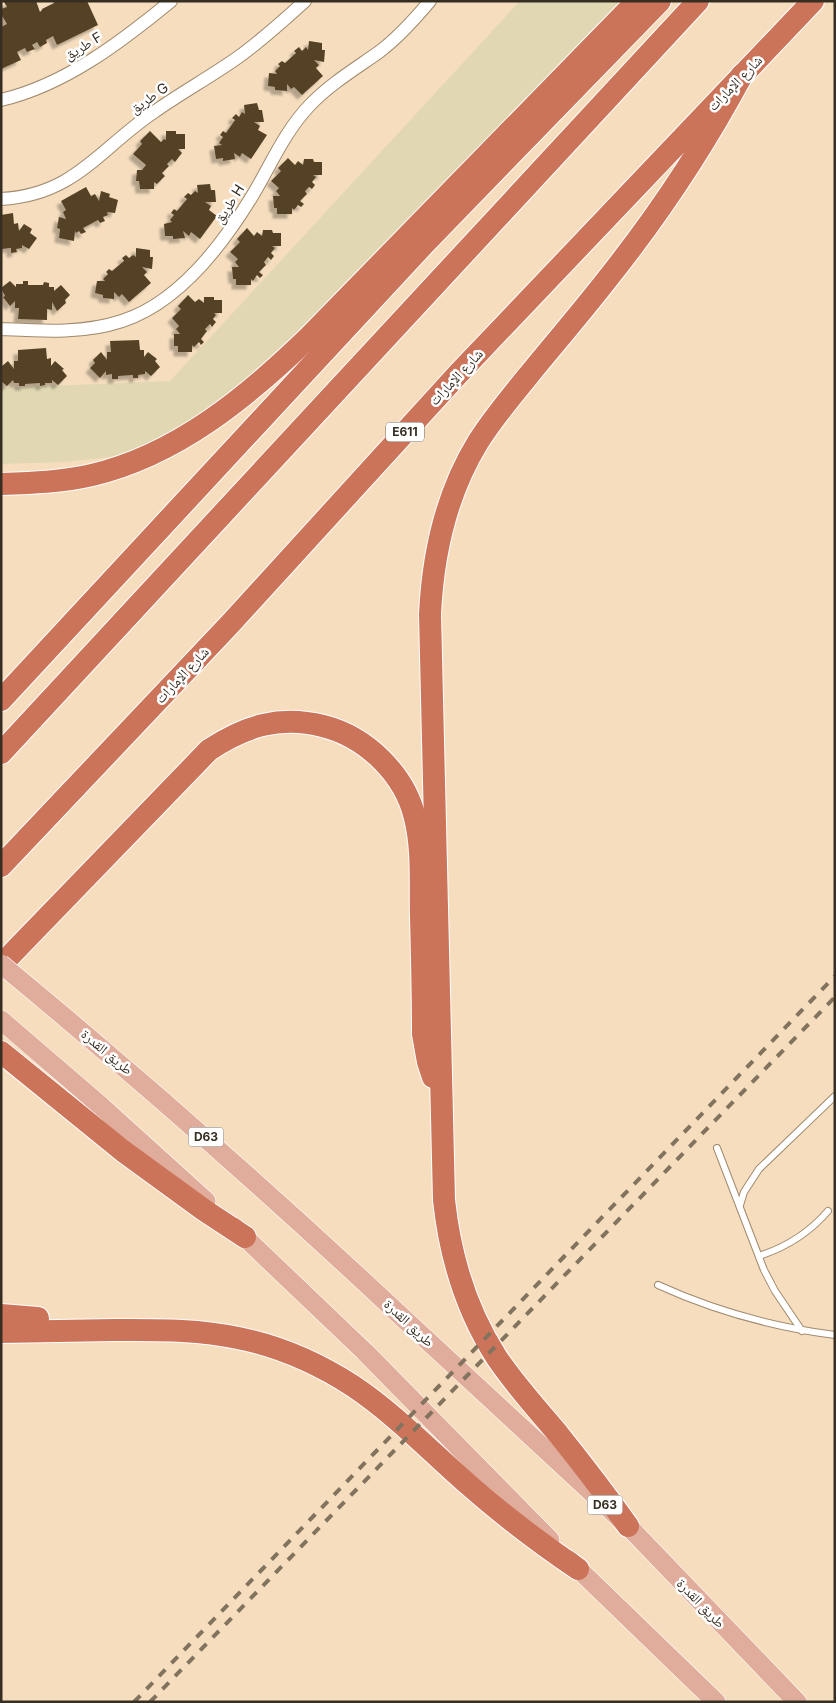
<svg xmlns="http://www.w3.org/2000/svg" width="836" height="1703" font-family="Inter,'Noto Naskh Arabic',sans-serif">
<defs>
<filter id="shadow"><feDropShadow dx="-4.5" dy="4.5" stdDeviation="1" flood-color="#0004"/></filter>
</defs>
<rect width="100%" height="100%" fill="#f5ddbe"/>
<polygon fill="#e1d8b3" points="520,1 627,1 308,336 155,446 118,456 64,462 1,464 1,388 170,381"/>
<g fill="#554227" filter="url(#shadow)">
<polygon points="36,1 40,12 42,10 42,9 54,3 54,1 87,1 98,25 57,45 53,36 46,40 47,43 40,47 37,42 32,45 35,49 27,52 25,48 17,52 21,60 1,69 1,27 7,24 1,14 1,9 7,7 4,2"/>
<polygon points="309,41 322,43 322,50 325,50 324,62 314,60 319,65 316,68 323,76 302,95 294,87 291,89 287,84 287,91 275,90 275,87 268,86 269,73 277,74 275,71 280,66 278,64 282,61 285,63 296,53 294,51 299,47 302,51 306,47 308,50"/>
<polygon points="257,103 259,110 262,110 264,122 254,122 260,126 258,130 267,135 251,159 242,153 240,157 234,153 235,159 223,161 223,158 216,159 214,146 222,145 219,143 223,137 220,135 223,131 226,133 235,120 232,118 236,114 239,117 242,112 245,114 244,105"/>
<polygon points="150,131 161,142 164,139 166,140 166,131 176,131 176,134 185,134 185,149 178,149 182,153 175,162 172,159 167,164 169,166 162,173 165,176 157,184 154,182 154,189 140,189 139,181 136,181 137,170 142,170 146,165 133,154 142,144 140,141"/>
<polygon points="288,158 295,165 298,161 303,165 304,159 313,159 314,162 322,162 322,175 313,175 316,177 312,182 315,185 312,189 309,187 305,191 307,194 300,201 304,204 301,207 298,205 294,210 292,208 292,214 277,214 277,208 274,208 273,196 280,196 276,191 279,188 271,181 281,171 278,168"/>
<polygon points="210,184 211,190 215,190 216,202 205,202 211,206 209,210 217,216 200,239 191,232 189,236 183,231 185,238 173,239 173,236 165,236 164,224 172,222 170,220 174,215 171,213 174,209 177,211 187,199 184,197 188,193 191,195 195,191 198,193 197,185"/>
<polygon points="86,187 91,196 95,194 99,201 101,191 110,194 109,197 118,200 115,213 107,212 108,215 103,217 105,221 100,223 98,220 83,228 86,232 81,234 79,231 76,233 75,231 74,241 59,238 60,229 57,228 59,217 66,219 63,212 66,210 61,201"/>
<polygon points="13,213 14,224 18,223 19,231 24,224 32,229 30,233 37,238 29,249 22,245 22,248 16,249 17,252 11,253 11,248 1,249 1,215"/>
<polygon points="247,228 254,236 257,232 262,236 263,230 272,230 273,233 281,233 281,246 272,246 275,248 271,253 274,256 271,260 268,257 264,262 266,265 259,272 263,275 260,278 257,275 253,281 251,279 251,285 236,285 236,279 233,279 232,267 239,267 235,262 238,259 230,252 240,242 237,239"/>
<polygon points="136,248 150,250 150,257 153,257 152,269 142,267 147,272 144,275 151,283 129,302 122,294 119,297 114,292 114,299 103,298 103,295 95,293 97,281 105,281 103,279 108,274 106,272 109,269 112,271 124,261 122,258 126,255 129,258 133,255 136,257"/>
<polygon points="10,281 16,287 16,284 23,284 23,281 28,281 28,285 43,285 44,282 49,283 49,287 54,287 54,291 61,285 70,295 65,300 66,303 57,311 52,302 52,310 47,309 47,320 18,319 19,308 15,308 15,301 10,306 3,297 5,296 1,288"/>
<polygon points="188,295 195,302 199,299 204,303 204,297 214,297 214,300 222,300 222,313 214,313 216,315 213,319 216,322 212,327 210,324 205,329 207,331 201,339 204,342 201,345 199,342 194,347 192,345 192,352 178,352 178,346 174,346 174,334 180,334 176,329 179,326 172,318 181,309 178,306"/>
<polygon points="139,340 140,350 144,350 144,357 148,352 157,359 155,361 160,367 151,376 145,371 145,374 138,375 138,378 133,378 133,375 118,376 118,379 112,379 112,374 106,375 106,371 100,378 90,368 95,363 93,360 101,352 107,360 107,352 111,352 110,341"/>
<polygon points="46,348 47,359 51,358 51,366 55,361 64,369 62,370 67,376 58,385 52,380 52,383 45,383 45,385 40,386 40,383 25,384 25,386 19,386 19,383 14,383 13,380 7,386 1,381 1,367 8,361 14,369 14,361 18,361 18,350"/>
</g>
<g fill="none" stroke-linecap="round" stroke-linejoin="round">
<defs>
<g id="service">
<polyline points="717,1148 764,1270 775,1291 802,1331"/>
<polyline points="740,1205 744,1192 759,1169 835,1096"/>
<path d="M759 1256C787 1247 809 1233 828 1211"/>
<path d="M658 1285C715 1311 773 1327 835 1335"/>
</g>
<g id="minor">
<path d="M1 100C65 85 121 42 171 1"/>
<path d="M1 199C75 195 99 149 154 112 181 93 210 77 237 58 261 41 283 21 305 1"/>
<path d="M1 329C41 331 83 334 122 321 178 303 221 247 251 198 270 167 284 132 310 105 330 84 355 69 379 52 398 38 414 20 430 1"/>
</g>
<g id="primary">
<polyline points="1,1020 101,1106 206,1201"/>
<polyline points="234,1227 365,1352 550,1540"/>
<polyline points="403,1318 628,1526 797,1702"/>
<polyline points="569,1560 716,1702"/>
</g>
<g id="motorway">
<path d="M1 484C32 483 62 482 92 475 177 455 247 397 308 338L637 1"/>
<polyline points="1,700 426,242 660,1"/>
<polyline points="1,753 698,1"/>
<polyline points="1,866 230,624 459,373 813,1"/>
<path d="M1 965 209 750C245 726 280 715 323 726 367 737 405 775 415 818 423 850 420 884 421 917 422 956 423 995 423 1034L428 1062 433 1077"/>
<polyline points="1,1052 123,1151 204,1210 245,1237"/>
<polyline points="1,1315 38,1318"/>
<path d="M1 1332C39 1331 77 1331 114 1330 156 1330 197 1329 238 1338 278 1346 319 1364 353 1386 395 1414 432 1453 470 1486 504 1516 540 1543 578 1569"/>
<path d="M628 1526C606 1495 583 1465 559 1435 538 1410 515 1385 497 1358 466 1310 450 1256 444 1200L430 614C433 553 446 494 478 442 493 418 511 397 528 376 554 344 580 314 605 282 657 217 703 148 742 75"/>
</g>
</defs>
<use href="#service" stroke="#a08a6d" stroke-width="8"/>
<use href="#minor" stroke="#a08a6d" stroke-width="14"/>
<use href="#primary" stroke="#fff" stroke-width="20"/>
<use href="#motorway" stroke="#fff" stroke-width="24"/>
<use href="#service" stroke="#fff" stroke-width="6"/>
<use href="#minor" stroke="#fff" stroke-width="12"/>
<use href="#primary" stroke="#e0ac9c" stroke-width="19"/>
<use href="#motorway" stroke="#cc745a" stroke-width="22"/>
<g stroke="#82735f" stroke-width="4" stroke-dasharray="9 9" stroke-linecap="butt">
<polyline points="134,1702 835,976"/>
<polyline points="150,1702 835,997"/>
</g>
<defs>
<path id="primary-bridge" d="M1 964C139 1078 273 1196 403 1318"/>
</defs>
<use href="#primary-bridge" stroke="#fff" stroke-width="20" stroke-linecap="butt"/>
<use href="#primary-bridge" stroke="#e0ac9c" stroke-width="19"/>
</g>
<g text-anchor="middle" stroke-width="5" stroke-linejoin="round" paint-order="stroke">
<g fill="#fff" stroke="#736d64" stroke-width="1">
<rect x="386" y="422.5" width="38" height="19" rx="4"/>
<rect x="188.5" y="1127.5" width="35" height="19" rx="4"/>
<rect x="587.5" y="1495.5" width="35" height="19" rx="4"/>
</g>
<g font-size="12" font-weight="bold" fill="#372e22">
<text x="405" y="436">E611</text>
<text x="206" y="1141">D63</text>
<text x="605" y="1509">D63</text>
</g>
<g font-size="14" fill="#372e22" stroke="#fff">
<text transform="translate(83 46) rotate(-31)" y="5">طريق F</text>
<text transform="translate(735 83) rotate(-46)" y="5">شارع الإمارات</text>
<text transform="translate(149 98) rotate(-35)" y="5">طريق G</text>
<text transform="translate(229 204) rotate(-58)" y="5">طريق H</text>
<text transform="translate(456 377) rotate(-47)" y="5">شارع الإمارات</text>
<text transform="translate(182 675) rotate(-47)" y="5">شارع الإمارات</text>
<text transform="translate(107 1052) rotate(40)" y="5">طريق القدرة</text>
<text transform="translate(409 1323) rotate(43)" y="5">طريق القدرة</text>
<text transform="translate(701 1603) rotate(46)" y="5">طريق القدرة</text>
</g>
</g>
<rect width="836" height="1703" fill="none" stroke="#372e22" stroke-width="5"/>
</svg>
